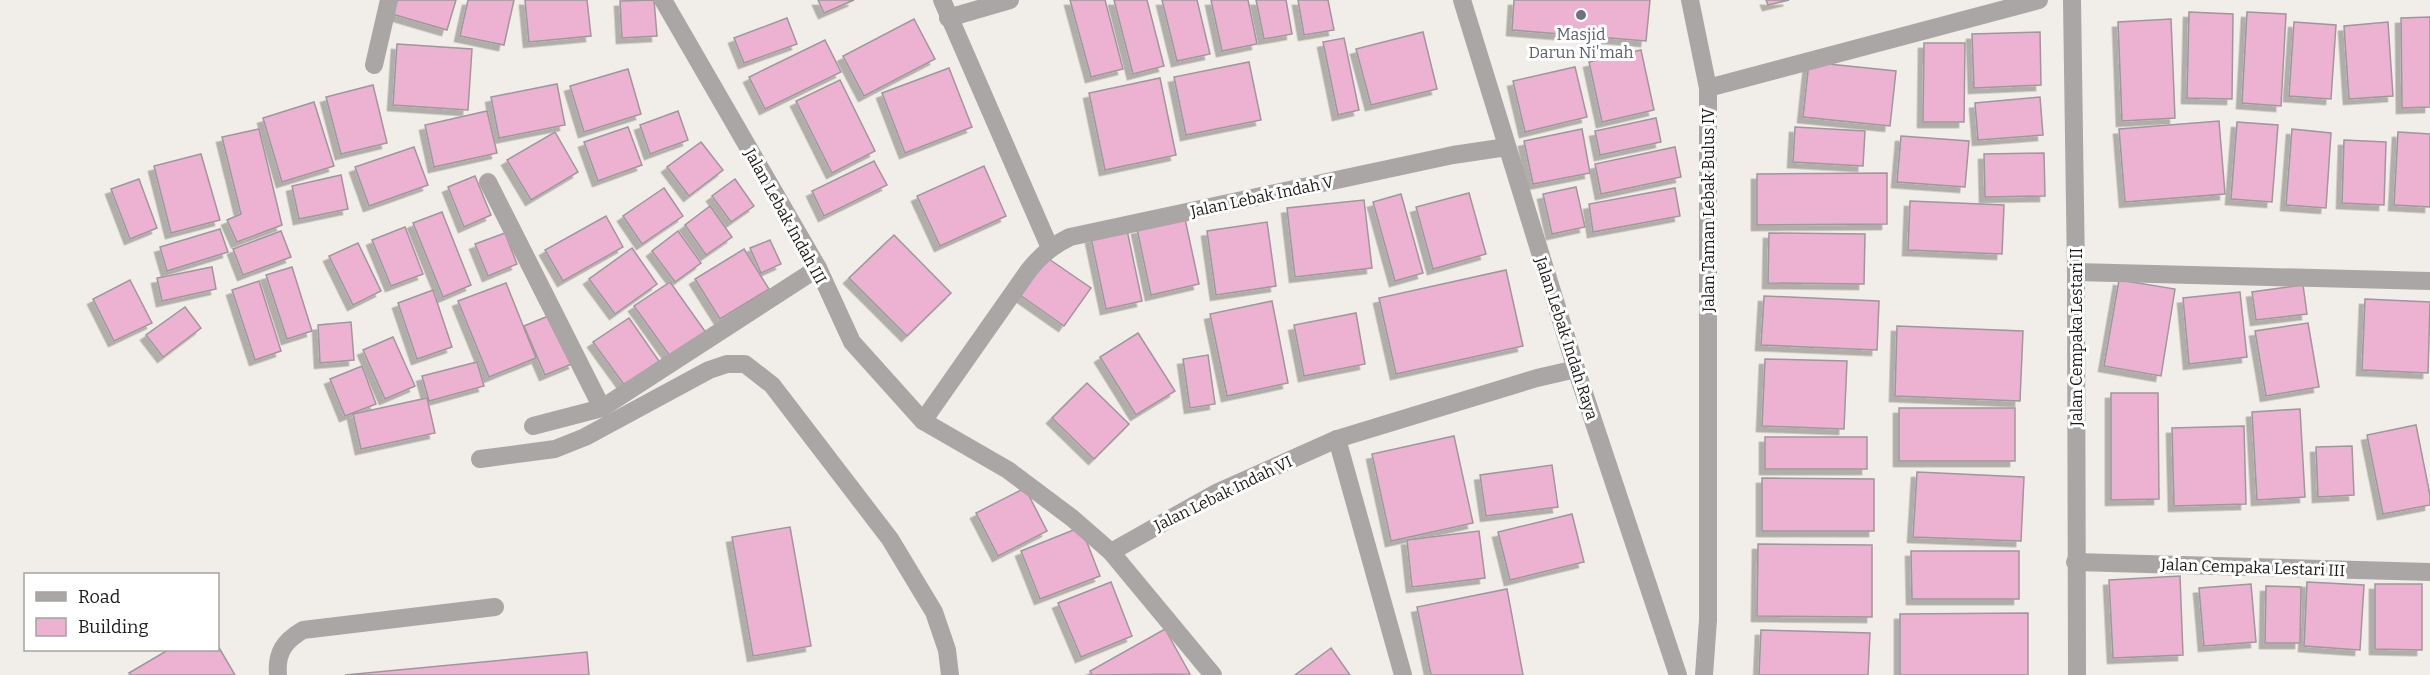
<svg xmlns="http://www.w3.org/2000/svg" width="2430" height="675" font-family="Bitter,serif">
<defs>
<filter id="shadow"><feDropShadow dx="-5.5" dy="5.5" stdDeviation="0" flood-color="#0004"/></filter>
</defs>
<rect width="100%" height="100%" fill="#f1ede8"/>
<g fill="#edb2d2" stroke="#9e989b" stroke-width="1.5" filter="url(#shadow)">
<polygon points="396,0 456,0 447,30 392,14"/>
<polygon points="468,0 514,0 504,45 460,36"/>
<polygon points="525,0 587,0 591,36 529,42"/>
<polygon points="654,0 657,36 622,38 620,1"/>
<polygon points="818,0 854,0 824,13"/>
<polygon points="1070,0 1105,0 1123,69 1091,77"/>
<polygon points="1114,0 1147,0 1164,66 1133,74"/>
<polygon points="1162,0 1197,0 1210,54 1177,61"/>
<polygon points="1211,0 1248,0 1257,44 1222,51"/>
<polygon points="1256,0 1286,0 1292,34 1264,39"/>
<polygon points="1298,0 1328,0 1334,30 1304,35"/>
<polygon points="1514,0 1650,0 1646,41 1512,30"/>
<polygon points="1766,0 1789,0 1768,5"/>
<polygon points="2189,12 2233,14 2232,99 2187,98"/>
<polygon points="2247,12 2286,14 2281,106 2242,103"/>
<polygon points="2430,17 2430,107 2402,108 2401,18"/>
<polygon points="787,18 797,44 744,63 734,38"/>
<polygon points="914,19 935,59 864,96 843,56"/>
<polygon points="2171,19 2175,118 2122,121 2118,22"/>
<polygon points="2294,22 2336,25 2331,99 2289,96"/>
<polygon points="2388,22 2393,96 2349,99 2344,26"/>
<polygon points="1423,32 1437,89 1371,105 1356,49"/>
<polygon points="2040,32 2041,85 1974,88 1972,34"/>
<polygon points="1344,38 1359,110 1338,115 1323,42"/>
<polygon points="825,40 841,72 765,109 749,77"/>
<polygon points="1924,43 1965,43 1964,122 1923,122"/>
<polygon points="397,44 472,49 468,110 393,105"/>
<polygon points="1641,50 1654,110 1602,122 1589,62"/>
<polygon points="1249,62 1261,120 1186,135 1174,77"/>
<polygon points="1809,62 1896,71 1890,126 1803,117"/>
<polygon points="1575,67 1587,117 1525,132 1513,81"/>
<polygon points="949,68 972,127 905,153 882,93"/>
<polygon points="628,69 641,114 584,132 570,86"/>
<polygon points="1160,78 1176,155 1105,170 1089,93"/>
<polygon points="840,80 875,151 832,173 796,101"/>
<polygon points="557,84 565,125 499,138 491,97"/>
<polygon points="373,85 387,143 341,154 326,97"/>
<polygon points="2040,97 2043,135 1978,140 1975,103"/>
<polygon points="314,102 334,166 282,182 263,118"/>
<polygon points="487,111 497,153 434,167 425,125"/>
<polygon points="678,111 688,140 650,154 640,125"/>
<polygon points="1656,118 1661,142 1600,155 1595,131"/>
<polygon points="2219,121 2225,194 2125,202 2119,129"/>
<polygon points="2237,122 2278,125 2272,202 2231,199"/>
<polygon points="628,127 642,165 598,181 584,142"/>
<polygon points="1795,127 1865,131 1863,166 1793,162"/>
<polygon points="259,129 282,225 237,242 227,220 241,214 222,137"/>
<polygon points="1582,129 1590,173 1533,184 1524,141"/>
<polygon points="2292,129 2331,133 2326,208 2286,205"/>
<polygon points="555,132 578,172 531,200 507,160"/>
<polygon points="2398,132 2430,134 2430,207 2394,205"/>
<polygon points="1901,136 1969,141 1965,187 1897,182"/>
<polygon points="2344,140 2386,142 2384,205 2342,203"/>
<polygon points="701,142 723,170 689,196 667,167"/>
<polygon points="414,147 428,185 369,206 355,167"/>
<polygon points="1675,147 1681,177 1601,194 1595,164"/>
<polygon points="2044,153 2045,196 1985,197 1984,154"/>
<polygon points="201,154 220,220 171,233 154,166"/>
<polygon points="874,161 887,185 824,216 812,191"/>
<polygon points="984,166 1006,216 940,246 917,196"/>
<polygon points="1887,173 1887,224 1757,225 1757,174"/>
<polygon points="341,175 348,209 299,219 292,186"/>
<polygon points="475,176 491,215 464,227 448,187"/>
<polygon points="139,179 157,228 130,239 111,189"/>
<polygon points="735,179 754,206 731,222 712,196"/>
<polygon points="1576,187 1585,227 1552,234 1543,194"/>
<polygon points="664,188 683,216 642,244 623,216"/>
<polygon points="1675,188 1680,216 1593,232 1589,204"/>
<polygon points="1469,193 1486,254 1433,269 1416,207"/>
<polygon points="1401,194 1423,273 1395,281 1373,202"/>
<polygon points="1364,200 1372,268 1295,277 1287,208"/>
<polygon points="1910,201 2004,205 2002,254 1908,250"/>
<polygon points="710,206 732,237 706,255 685,225"/>
<polygon points="442,212 471,285 443,297 413,223"/>
<polygon points="606,216 623,247 563,281 545,250"/>
<polygon points="1185,219 1199,284 1151,295 1137,229"/>
<polygon points="1267,222 1276,286 1216,295 1207,231"/>
<polygon points="405,227 423,274 391,286 372,240"/>
<polygon points="220,229 228,252 167,271 160,247"/>
<polygon points="1127,230 1142,301 1106,309 1091,238"/>
<polygon points="281,231 291,257 243,275 233,249"/>
<polygon points="678,231 701,263 675,282 652,251"/>
<polygon points="505,233 517,264 488,276 475,244"/>
<polygon points="1769,233 1865,234 1864,284 1768,283"/>
<polygon points="894,235 951,293 907,336 849,278"/>
<polygon points="770,240 781,264 761,273 750,248"/>
<polygon points="358,243 381,291 353,305 329,256"/>
<polygon points="632,248 657,284 615,314 589,279"/>
<polygon points="744,249 769,289 720,319 695,279"/>
<polygon points="1046,257 1091,288 1064,326 1020,295"/>
<polygon points="212,267 216,289 162,301 157,278"/>
<polygon points="292,267 312,331 287,339 266,275"/>
<polygon points="1506,270 1523,346 1396,374 1379,298"/>
<polygon points="130,280 152,323 114,341 93,299"/>
<polygon points="2119,280 2175,289 2161,376 2104,366"/>
<polygon points="259,281 281,351 255,360 232,290"/>
<polygon points="670,282 707,334 672,359 634,306"/>
<polygon points="506,283 536,358 489,377 458,301"/>
<polygon points="2303,285 2307,314 2256,320 2252,292"/>
<polygon points="433,290 452,347 417,359 398,303"/>
<polygon points="2240,292 2247,357 2189,364 2183,298"/>
<polygon points="1764,296 1879,301 1877,350 1761,345"/>
<polygon points="2365,299 2430,302 2428,373 2362,370"/>
<polygon points="1272,301 1288,383 1227,396 1210,314"/>
<polygon points="185,307 201,328 163,357 146,335"/>
<polygon points="1356,313 1365,364 1304,376 1294,325"/>
<polygon points="553,314 574,363 545,375 524,326"/>
<polygon points="629,318 659,361 625,386 593,342"/>
<polygon points="351,322 354,360 320,363 318,325"/>
<polygon points="2308,323 2319,387 2266,396 2255,331"/>
<polygon points="1897,326 2023,331 2020,401 1895,396"/>
<polygon points="1138,333 1175,391 1136,415 1100,357"/>
<polygon points="393,337 415,386 385,399 363,350"/>
<polygon points="1208,355 1215,404 1190,408 1183,359"/>
<polygon points="1765,359 1847,361 1844,429 1762,426"/>
<polygon points="477,362 484,386 429,401 422,376"/>
<polygon points="362,366 376,404 345,416 330,379"/>
<polygon points="1087,383 1129,424 1094,459 1052,418"/>
<polygon points="2111,393 2158,393 2159,499 2111,500"/>
<polygon points="427,398 435,433 361,449 353,414"/>
<rect x="1899" y="408" width="116" height="53"/>
<polygon points="2300,409 2305,497 2257,500 2252,412"/>
<polygon points="2416,425 2430,495 2430,505 2383,514 2367,435"/>
<polygon points="2244,426 2246,504 2174,506 2172,428"/>
<polygon points="1454,436 1473,523 1391,541 1372,454"/>
<rect x="1765" y="437" width="102" height="32"/>
<polygon points="2352,446 2354,495 2318,497 2316,447"/>
<polygon points="1552,465 1558,507 1486,516 1480,475"/>
<polygon points="1917,472 2024,477 2021,541 1913,537"/>
<polygon points="1762,478 1874,479 1874,531 1762,531"/>
<polygon points="1025,488 1047,531 998,556 976,513"/>
<polygon points="1572,514 1584,562 1510,580 1498,532"/>
<polygon points="790,527 811,646 753,656 732,537"/>
<polygon points="1081,527 1100,576 1040,599 1021,551"/>
<polygon points="1479,531 1485,578 1412,587 1407,540"/>
<polygon points="1758,544 1872,545 1872,617 1757,616"/>
<polygon points="1911,551 2019,551 2019,599 1912,599"/>
<polygon points="2180,576 2183,655 2113,658 2109,580"/>
<polygon points="1111,582 1132,636 1081,657 1058,603"/>
<polygon points="2307,582 2364,585 2360,650 2304,646"/>
<polygon points="2251,584 2256,642 2204,646 2199,588"/>
<polygon points="2375,584 2422,584 2422,650 2375,649"/>
<polygon points="2266,586 2301,587 2300,643 2265,643"/>
<polygon points="1507,589 1523,675 1431,675 1417,607"/>
<polygon points="2028,613 2028,675 1900,675 1900,614"/>
<polygon points="1165,629 1190,674 1092,675 1090,671"/>
<polygon points="1761,630 1870,633 1868,675 1759,675"/>
<polygon points="218,646 235,675 131,675 129,673 168,650 218,650"/>
<polygon points="1331,648 1350,675 1295,675"/>
<polygon points="587,652 589,675 345,675"/>
</g>
<g fill="none" stroke-linecap="round" stroke-linejoin="round">
<g stroke="#a9a6a5" stroke-width="18">
<polyline points="663,0 818,268 852,342 923,421 1008,470 1072,518 1111,552 1213,675"/>
<polyline points="942,0 1050,248"/>
<polyline points="1462,0 1576,369 1678,675"/>
<polyline points="1690,0 1708,88"/>
<polyline points="2072,0 2076,272 2077,675"/>
<polyline points="948,18 1010,0"/>
<polyline points="374,65 389,0"/>
<polyline points="488,182 602,408"/>
<polyline points="2076,272 2430,281"/>
<path d="M923 421 1029 270C1041 255 1053 245 1070 237L1453 155 1507 147"/>
<polyline points="533,426 602,408 818,268"/>
<polyline points="1337,439 1403,675"/>
<polyline points="480,459 555,449 585,437 709,370 727,364 745,364 772,385 890,539 934,612 947,650 950,675"/>
<polyline points="1111,552 1216,493 1337,439 1537,378 1576,369"/>
<polyline points="2075,562 2430,572"/>
<path d="M278 675C276 653 284 641 303 630L495 607"/>
<polyline points="1704,675 1708,620 1708,88 2039,0"/>
</g>
</g>
<circle fill="#6b7280" stroke="#fff" stroke-width="2" cx="1581" cy="15" r="6"/>
<g text-anchor="middle" stroke-width="6" stroke-linejoin="round" paint-order="stroke">
<g font-size="16" fill="#5b616d" stroke="#fff">
<text x="1581" y="40">Masjid<tspan x="1581" dy="18">Darun Ni'mah</tspan></text>
</g>
<g font-size="16" fill="#1c1b19" stroke="#fff">
<text transform="translate(1262 196) rotate(-12)" y="6">Jalan Lebak Indah V</text>
<text transform="translate(1708 210) rotate(-90)" y="6">Jalan Taman Lebak Bulus IV</text>
<text transform="translate(786 216) rotate(61)" y="6">Jalan Lebak Indah III</text>
<text transform="translate(2076 337) rotate(-90)" y="6">Jalan Cempaka Lestari II</text>
<text transform="translate(1567 338) rotate(72)" y="6">Jalan Lebak Indah Raya</text>
<text transform="translate(1223 493) rotate(-26)" y="6">Jalan Lebak Indah VI</text>
<text transform="translate(2253 567) rotate(2)" y="6">Jalan Cempaka Lestari III</text>
</g>
</g>
<rect x="24" y="573" width="195" height="78" fill="#ffffff" stroke="#a4a4a3" stroke-width="1.5"/>
<rect x="36" y="592" width="30" height="9" fill="#a9a6a5" stroke="#a4a4a3" stroke-width="1.5"/>
<text x="78" y="603" font-size="18" fill="#1c1b19">Road</text>
<rect x="36" y="618" width="30" height="18" fill="#edb2d2" stroke="#a4a4a3" stroke-width="1.5"/>
<text x="78" y="633" font-size="18" fill="#1c1b19">Building</text>
</svg>
